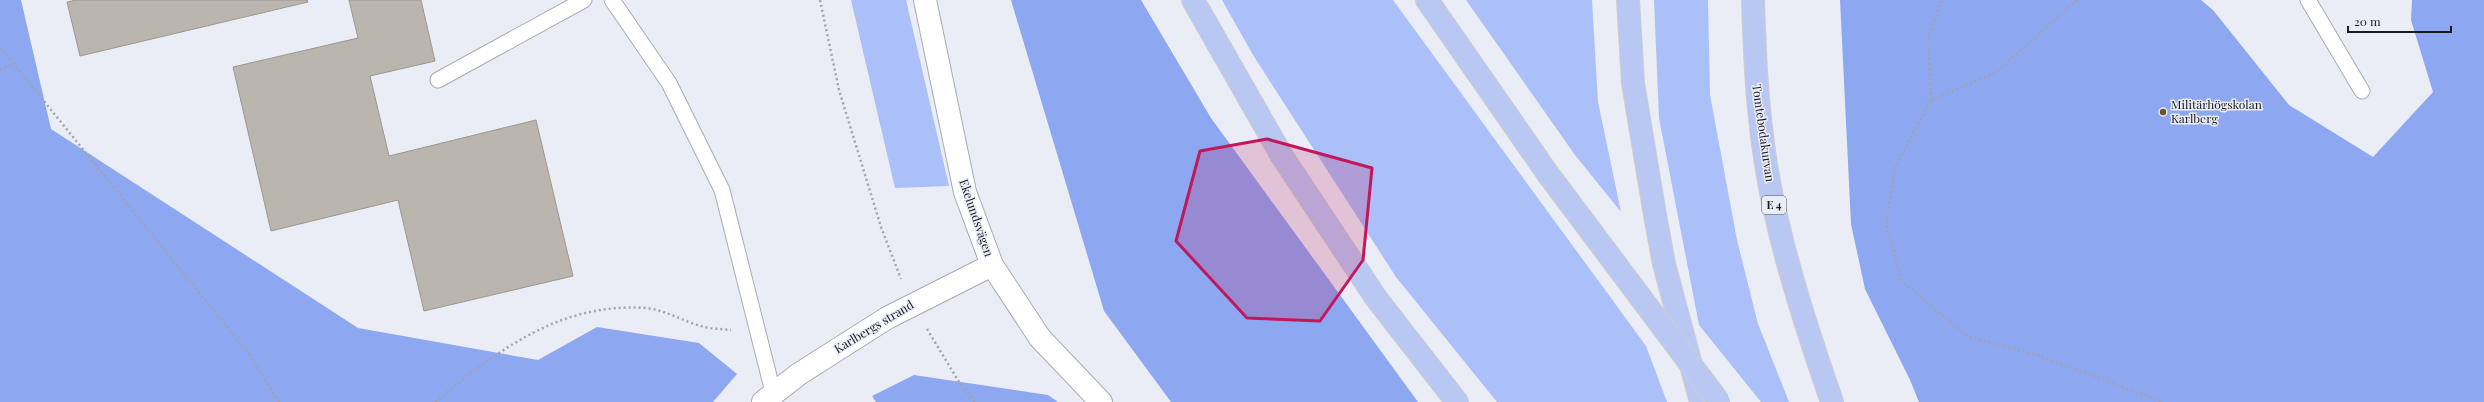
<svg xmlns="http://www.w3.org/2000/svg" width="2484" height="402" font-family="'Playfair Display',serif">
<rect width="100%" height="100%" fill="#eaedf6"/>
<g fill="#abbff8">
<polygon points="851,0 906,0 949,186 895,188"/>
<polygon points="1222,0 1393,0 1646,346 1667,402 1497,402 1396,277 1253,55"/>
<polygon points="1466,0 1592,0 1598,102 1621,212 1575,155"/>
<polygon points="1654,0 1708,0 1710,95 1737,240 1758,324 1789,402 1761,402 1699,325 1659,118"/>
</g>
<g fill="#8ea7f1">
<polygon points="0,0 21,0 51,129 358,328 538,360 597,327 699,343 737,374 713,402 0,402"/>
<polygon points="1011,0 1141,0 1211,118 1418,402 1171,402 1104,311"/>
<polygon points="1840,0 2201,0 2213,10 2289,105 2373,157 2433,92 2411,20 2412,0 2484,0 2484,402 1919,402 1910,380 1865,289 1851,224"/>
<polygon points="914,375 1048,395 1058,402 876,402 872,396"/>
</g>
<g fill="#bab5ad" stroke="#9c978f">
<polygon points="76,0 307,0 308,2 80,56 67,2"/>
<polygon points="349,0 421,0 435,61 370,76 389,156 536,120 573,276 424,311 398,200 271,231 233,67 358,38"/>
</g>
<g fill="none" stroke-linecap="round" stroke-linejoin="round">
<defs>
<g id="service">
<polyline points="612,0 669,83 722,190 773,392"/>
<polyline points="2308,0 2362,91"/>
<polyline points="438,80 584,0"/>
</g>
<g id="minor">
<polyline points="925,0 965,192 992,265 1040,338 1101,402"/>
<polyline points="763,402 799,374 887,318 992,265"/>
</g>
<g id="motorway">
<polyline points="1193,0 1282,156 1376,298 1457,402"/>
<polyline points="1427,0 1548,174"/>
<polyline points="1628,0 1633,83 1655,215 1664,264 1701,402"/>
<path d="M1753 0C1755 70 1759 142 1775 211 1789 275 1810 339 1832 402"/>
</g>
</defs>
<use href="#service" stroke="#a8abb3" stroke-width="17"/>
<use href="#minor" stroke="#a8abb3" stroke-width="24"/>
<use href="#motorway" stroke="#cdcdce" stroke-width="24"/>
<g stroke="#a1a3aa" stroke-width="2.5" stroke-dasharray="2 3" stroke-linecap="butt">
<polyline points="820,0 839,90 881,227 901,279"/>
<polyline points="2077,0 1995,73 1931,100 1895,167 1886,224 1902,281 1967,336 2037,355 2163,402"/>
<polyline points="0,47 249,354 279,402"/>
<polyline points="0,70 13,64"/>
<polyline points="1931,100 1928,37 1942,0"/>
<polyline points="927,329 959,382 975,402"/>
<path d="M435 402C497 351 560 302 646 308 665 310 685 322 704 327 713 329 722 329 731 330"/>
</g>
<use href="#service" stroke="#fff" stroke-width="15"/>
<use href="#minor" stroke="#fff" stroke-width="22"/>
<use href="#motorway" stroke="#b8c8f3" stroke-width="22"/>
<defs>
<polyline id="motorway-bridge" points="1548,174 1719,402"/>
</defs>
<use href="#motorway-bridge" stroke="#cdcdce" stroke-width="24" stroke-linecap="butt"/>
<use href="#motorway-bridge" stroke="#b8c8f3" stroke-width="22"/>
</g>
<path fill="#c2185b" fill-opacity="0.2" stroke="#c2185b" stroke-width="3" stroke-linejoin="round" d="M1267 139 1372 168 1363 260 1320 321 1247 318 1176 241 1200 151Z"/>
<circle fill="#6e5225" stroke="#eaedf6" stroke-width="1.5" cx="2163" cy="112" r="4"/>
<g text-anchor="middle" stroke-width="3" stroke-linejoin="round" paint-order="stroke">
<rect fill="#eaedf6" stroke="#585a5f" stroke-width="1" x="1762" y="196" width="24" height="18" rx="3"/>
<g font-size="11" font-weight="bold" fill="#1a1b1e">
<text x="1774" y="209">E 4</text>
</g>
<g font-size="12" fill="#1a1b1e" stroke="#eaedf6" text-anchor="start">
<text x="2171" y="109">Militärhögskolan<tspan x="2171" dy="14">Karlberg</tspan></text>
</g>
<g font-size="12" fill="#1a1b1e" stroke="#eaedf6">
<text transform="translate(1763 133) rotate(82)" y="4">Tomtebodakurvan</text>
<text transform="translate(976 218) rotate(71)" y="4">Ekelundsvägen</text>
<text transform="translate(874 327) rotate(-31)" y="4">Karlbergs strand</text>
</g>
</g>
<path d="M2348 26v6h103v-6" fill="none" stroke="#1a1b1e" stroke-width="2"/>
<text x="2354" y="26" font-size="12" fill="#1a1b1e" stroke="#eaedf6" stroke-width="3" paint-order="stroke">20 m</text>
</svg>
